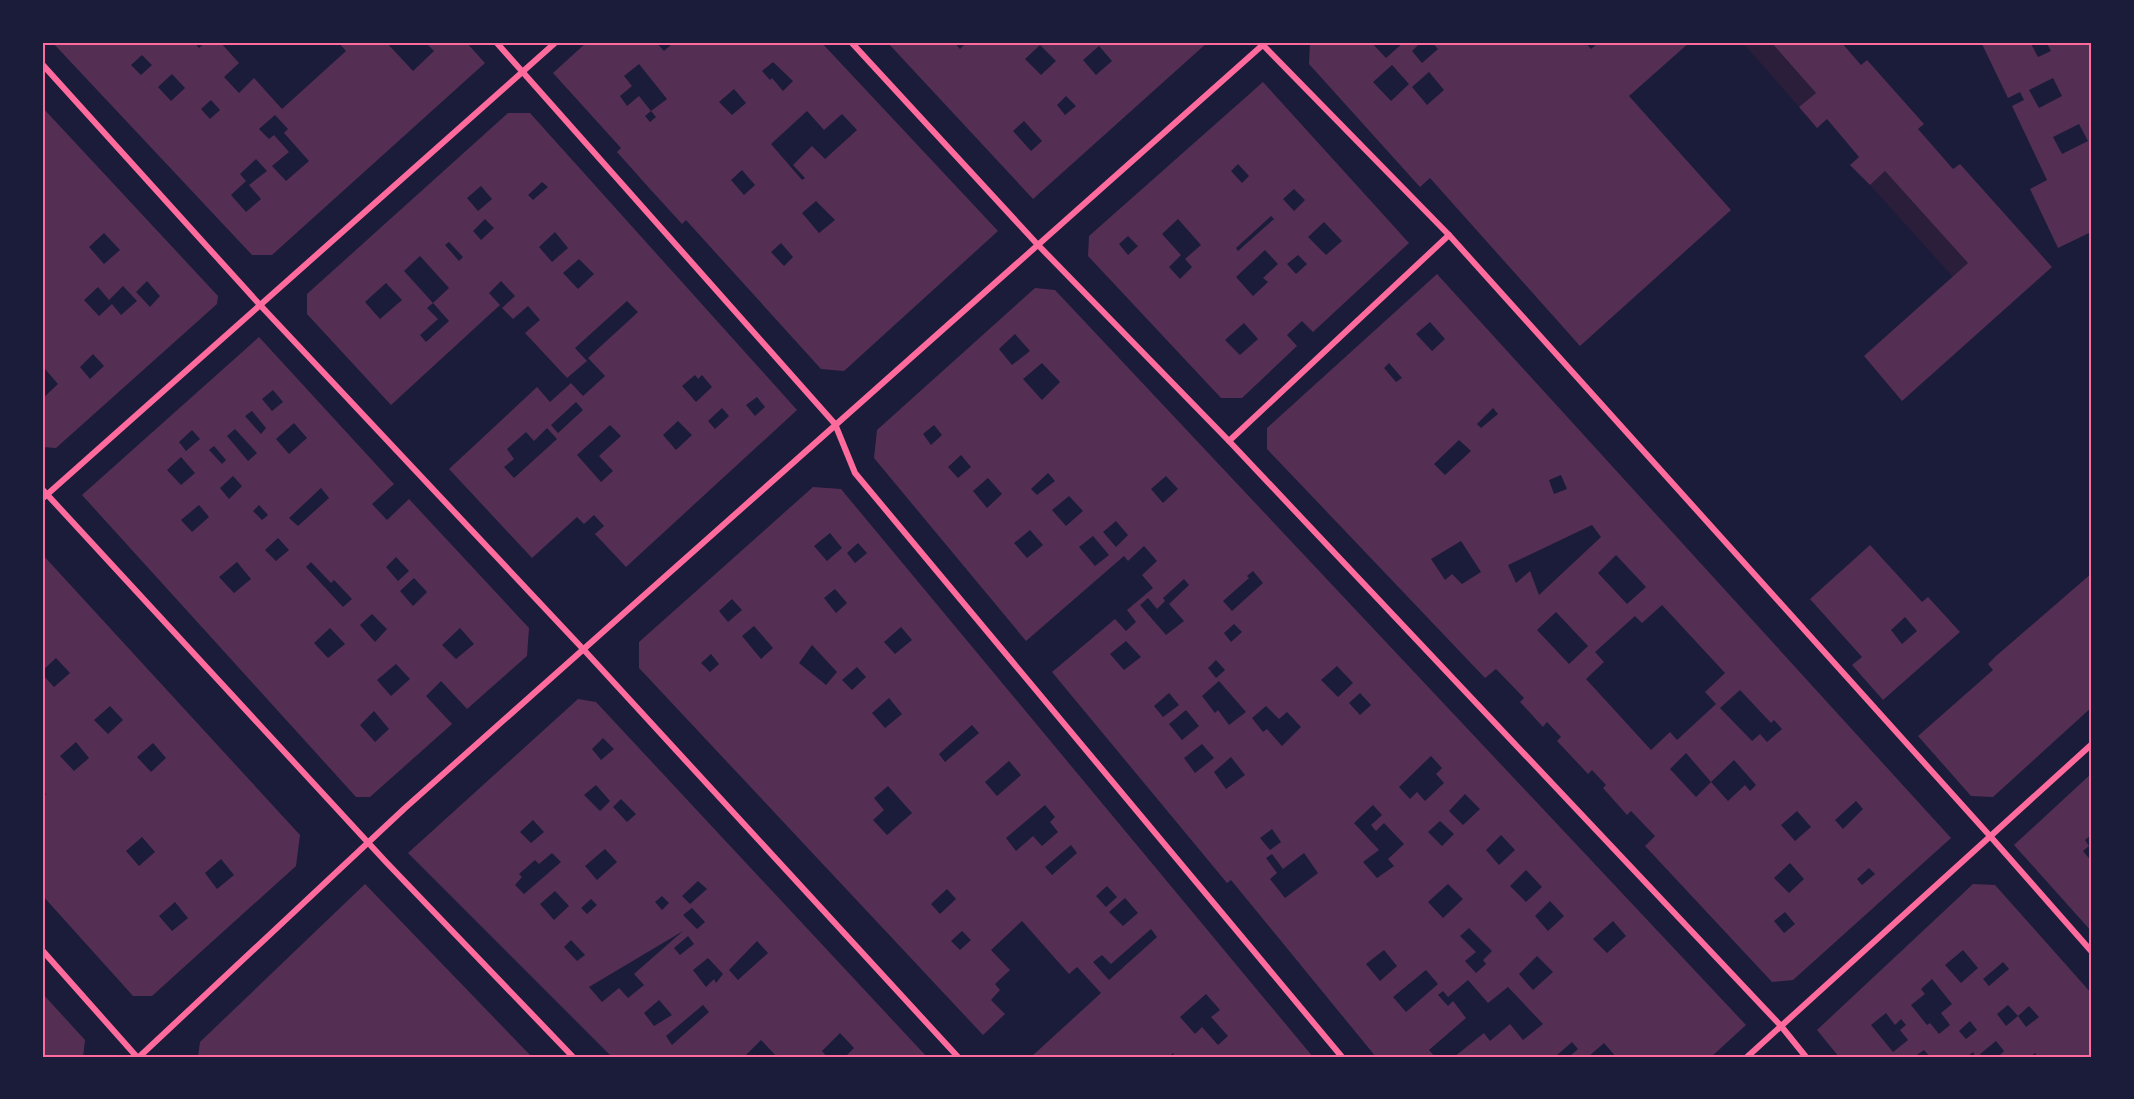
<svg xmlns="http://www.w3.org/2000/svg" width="2134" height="1099" font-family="Mulish,sans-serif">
<rect width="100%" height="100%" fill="#1b1b3a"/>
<g fill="#2a1e3b">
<polygon points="1742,42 1771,42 1816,93 1799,107"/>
<polygon points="1885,171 1968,263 1953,277 1870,185"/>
</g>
<g fill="#542f53" fill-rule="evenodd">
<path d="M52 42H194L199 48 206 42H220L239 63 224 77 239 93 254 78 282 109 346 51 338 42H386L413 71 434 51 425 42H466L485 63 272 255H252ZM142 55 152 65 141 75 131 65ZM172 74 185 88 171 101 158 87ZM211 100 220 110 210 119 201 109ZM275 115 288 129 284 133 309 161 286 181 272 166 289 152 274 135 269 139 259 129ZM256 159 267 171 249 185 261 199 246 212 231 195 246 181 240 174Z"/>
<path d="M587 42H656L664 51 674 42H821L998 231 844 371 821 369 686 220 682 224 650 189 617 152 621 148 553 73ZM773 62 793 81 783 91 772 78 770 80 762 71ZM639 64 667 99 651 111 656 117 650 122 645 116 651 111 639 96 627 106 620 96 632 86 624 76ZM734 89 746 103 732 115 719 102ZM807 111 824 130 842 114 857 130 825 159 812 146 793 165 805 178 802 180 771 144ZM742 170 755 185 744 195 731 180ZM816 201 835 220 819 233 802 213ZM781 243 793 257 784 266 771 252Z"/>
<path d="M887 42H954L960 49 967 42H1208L1033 199ZM1040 45 1056 61 1041 75 1025 59ZM1099 46 1112 61 1096 75 1083 60ZM1066 96 1076 106 1065 115 1057 105ZM1024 121 1042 141 1031 151 1013 131Z"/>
<path d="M1310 42H1371L1386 58 1404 42H1421L1412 51 1422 63 1438 49 1432 42H1585L1591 49 1599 42H1690L1629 96 1731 210 1580 346 1430 178 1420 187 1309 64ZM1392 65 1409 84 1391 101 1373 82ZM1429 72 1444 90 1427 105 1412 87Z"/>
<polygon points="1771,42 1841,42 1861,65 1867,60 1924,124 1918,129 1953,169 1960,164 2052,267 1902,401 1864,356 1968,263 1885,171 1870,185 1850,165 1859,157 1827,119 1817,128 1799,107 1816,93"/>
<path d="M1981 42H2030L2038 57 2051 51 2046 42H2090L2092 45V240L2089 233 2058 248 2030 189 2047 180 2012 106 2024 100 2020 92 2008 98ZM2053 78 2062 96 2039 108 2029 90ZM2079 124 2088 141 2062 154 2053 137Z"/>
<path d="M1263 82 1409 243 1313 332 1302 321 1287 335 1297 346 1242 398H1221L1088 256 1089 236ZM1238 164 1249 176 1242 183 1231 171ZM1294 189 1305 200 1294 211 1283 199ZM1271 216 1274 219 1238 251 1236 248ZM1178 219 1201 245 1185 259 1192 267 1180 279 1169 267 1181 255 1162 234ZM1324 222 1342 241 1326 255 1308 237ZM1128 236 1138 246 1128 255 1119 244ZM1265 250 1278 264 1263 278 1268 282 1253 296 1236 277ZM1298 255 1307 264 1296 274 1287 264ZM1244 323 1258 339 1240 355 1225 340Z"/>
<path d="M42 107 218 296 217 304 56 448 42 447V399L58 384 45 369 42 372ZM104 233 120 250 104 264 89 247ZM147 281 160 296 150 307 136 292ZM123 286 137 301 121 315 112 304 99 316 84 300 98 287 109 300ZM93 354 104 366 90 379 80 367Z"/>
<path d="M508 113H530L797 410 626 567 595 534 604 526 594 515 584 524 577 517 532 558 449 469 537 387 550 402 571 383 583 396 605 376 588 358 638 312 627 301 575 348 587 361 567 378 525 333 540 320 528 306 513 319 502 308 515 296 501 281 489 293 500 305 391 405 307 314V294ZM542 182 548 187 533 200 528 195ZM481 186 492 199 478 211 467 198ZM485 219 494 228 481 240 473 231ZM555 232 568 248 552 262 539 247ZM449 242 463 257 459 261 445 245ZM420 256 449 288 433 303 449 321 426 342 420 335 438 319 427 308 433 303 404 271ZM579 259 594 274 578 289 563 273ZM386 283 402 300 380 319 365 302ZM695 375 698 379 702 375 712 387 696 402 682 386ZM757 397 765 407 755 416 746 405ZM576 402 583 410 558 433 551 425ZM722 408 729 416 715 429 708 421ZM678 421 692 435 676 450 663 435ZM610 425 621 436 599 456 613 471 601 482 577 455ZM547 428 557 439 514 478 504 467 514 459 507 449 526 432 534 441Z"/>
<path d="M1437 274 1951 838 1793 980 1772 982 1645 846 1655 836 1631 811 1627 815 1603 788 1606 785 1592 770 1588 774 1557 741 1561 737 1547 722 1543 727 1520 702 1524 698 1496 669 1485 678 1267 449V428ZM1430 322 1445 339 1432 351 1416 334ZM1389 363 1402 378 1396 382 1384 368ZM1493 408 1498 414 1481 428 1477 424ZM1459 440 1471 451 1445 475 1434 464ZM1561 475 1567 489 1554 494 1549 480ZM1592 525 1601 537 1539 595 1530 571 1516 583 1508 565ZM1461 541 1481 572 1462 584 1452 574 1445 580 1431 559ZM1616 555 1646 587 1627 604 1598 573ZM1662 605 1725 673 1705 692 1716 704 1677 740 1670 732 1651 750 1586 679 1604 662 1595 652 1635 616 1642 623ZM1556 612 1588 646 1569 664 1537 630ZM1740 690 1771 723 1774 720 1782 729 1767 742 1760 734 1752 741 1720 708ZM1686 753 1711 782 1696 797 1670 769ZM1734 760 1756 785 1750 791 1745 785 1728 801 1711 782ZM1856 801 1863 809 1843 829 1835 820ZM1797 811 1811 827 1795 841 1781 825ZM1790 863 1804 879 1789 893 1774 878ZM1869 868 1875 874 1862 885 1857 879ZM1785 912 1795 924 1784 933 1774 921Z"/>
<path d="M1035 288 1055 290 1746 1025 1711 1057H1616L1604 1043 1588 1057H1569L1578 1049 1572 1042 1556 1056 1557 1057H1454L1484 1033 1490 1041 1510 1024 1523 1040 1543 1024 1508 987 1488 1003 1468 980 1448 997 1443 991 1438 995 1448 1006 1453 1001 1466 1018 1429 1050 1435 1057H1376L1231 880 1227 883 1052 672 1115 619 1126 631 1136 622 1127 610 1153 588 1142 575 1157 561 1144 546 1128 561 1124 556 1026 641 874 458 877 430ZM1015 334 1030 351 1012 365 999 349ZM1042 363 1060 382 1042 400 1023 379ZM934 425 942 435 931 445 923 434ZM961 455 971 467 958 478 948 467ZM1048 473 1055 481 1037 495 1031 489ZM1166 476 1178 489 1163 503 1151 489ZM988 478 1002 494 987 508 973 491ZM1069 496 1083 511 1066 526 1052 510ZM1116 521 1128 535 1116 547 1103 532ZM1030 530 1043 545 1027 558 1014 543ZM1093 536 1109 555 1095 566 1079 547ZM1253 571 1263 583 1232 611 1223 601 1249 578 1247 576ZM1184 579 1189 585 1169 604 1184 621 1166 635 1140 605 1148 598 1157 609 1165 601 1163 598ZM1234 624 1242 632 1231 642 1224 633ZM1126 641 1141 657 1124 670 1110 654ZM1216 660 1225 670 1216 678 1208 668ZM1337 666 1353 683 1338 697 1321 680ZM1219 681 1246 712 1229 725 1218 710 1215 713 1202 696ZM1169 693 1179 705 1163 717 1154 706ZM1360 693 1371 705 1360 715 1349 703ZM1266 706 1279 719 1287 712 1301 727 1282 746 1267 729 1263 732 1252 718ZM1186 710 1199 726 1182 740 1169 724ZM1202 744 1214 758 1195 773 1184 758ZM1431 756 1442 768 1436 774 1444 783 1425 801 1417 792 1410 799 1399 787ZM1231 757 1245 775 1226 789 1214 772ZM1465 794 1480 809 1463 825 1449 811ZM1373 805 1382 815 1371 825 1376 831 1384 823 1404 844 1388 859 1394 866 1377 878 1363 862 1379 850 1354 823ZM1440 821 1454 834 1442 846 1428 832ZM1272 829 1281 842 1270 850 1260 838ZM1501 835 1515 850 1499 865 1486 850ZM1304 853 1318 873 1285 898 1270 879 1277 873 1266 858 1272 854 1283 869ZM1526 870 1542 887 1526 902 1510 886ZM1448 884 1463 899 1443 918 1428 902ZM1550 901 1564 916 1548 931 1535 916ZM1613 921 1626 936 1607 953 1593 939ZM1469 928 1492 951 1483 960 1486 964 1476 973 1465 961 1476 952 1460 936ZM1384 950 1397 966 1380 981 1366 964ZM1537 956 1553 972 1533 990 1519 974ZM1426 970 1438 984 1406 1012 1393 997Z"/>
<path d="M259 337 394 484 372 504 387 520 409 499 529 628 527 656 467 709 441 681 426 696 452 724 370 797H356L82 495ZM273 390 283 402 272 411 262 399ZM252 411 266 428 261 434 245 416ZM294 423 307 438 289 454 276 439ZM235 429 257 453 248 461 227 436ZM192 430 200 439 186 451 179 442ZM214 446 226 460 222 464 209 450ZM181 457 195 473 181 485 167 470ZM233 476 242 486 229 499 220 488ZM321 488 329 498 298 526 289 518ZM199 505 209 517 192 532 181 520ZM259 505 268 515 262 520 253 511ZM278 538 289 550 276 561 265 550ZM396 557 409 571 398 581 386 567ZM237 562 251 579 234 593 219 577ZM311 562 331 583 334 580 352 599 343 607 306 567ZM414 578 427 592 413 606 400 591ZM372 614 387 629 375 642 360 625ZM330 628 345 644 328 658 314 643ZM460 628 474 644 456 659 442 645ZM396 664 410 679 391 696 377 680ZM374 711 389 729 375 742 360 725Z"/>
<path d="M813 487 841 489 1313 1057H1175L1173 1053 1169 1057H1031L1101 993 1077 967 1069 974 1022 921 991 950 1010 970 995 984 1000 990 991 1000 1005 1014 983 1035 639 668V642ZM830 533 842 548 827 561 814 546ZM858 543 867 553 855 563 847 553ZM835 589 847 603 836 613 824 598ZM732 599 742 610 728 622 719 611ZM754 626 773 648 761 659 742 636ZM901 627 912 640 895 654 884 642ZM812 645 837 672 826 685 799 663ZM711 654 719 664 710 672 701 663ZM857 667 866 677 852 690 842 680ZM889 698 902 714 885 728 872 713ZM972 725 979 733 945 762 939 754ZM1009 761 1021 775 997 796 985 782ZM888 786 912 813 887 835 873 820 884 810 874 798ZM1045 805 1055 817 1050 822 1058 832 1042 846 1033 836 1016 851 1006 838ZM1071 845 1077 853 1052 875 1045 867ZM1107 886 1117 897 1106 907 1096 896ZM947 889 956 899 940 914 931 904ZM1125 898 1138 913 1123 926 1109 912ZM1151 929 1157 937 1109 980 1093 962 1102 955 1111 964ZM962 931 971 940 960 950 951 941ZM1206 994 1220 1010 1211 1017 1228 1036 1218 1045 1202 1027 1195 1034 1180 1017Z"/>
<path d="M1870 545 1922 602 1928 597 1960 632 1883 700 1852 665 1862 657 1810 599ZM1905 617 1917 631 1902 644 1891 630Z"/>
<path d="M42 554 300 835 296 866 152 996H133L42 895V798L46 794 42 789V674L54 687 70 673 56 658 42 671ZM110 706 123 720 108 734 94 720ZM76 742 89 758 74 771 60 756ZM153 743 166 758 151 772 137 757ZM142 837 155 852 139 866 126 851ZM221 859 234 875 217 889 205 873ZM175 902 188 918 172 931 159 916Z"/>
<polygon points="2092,573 2092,707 1993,797 1971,796 1918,736 1993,670 1988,664 1996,656"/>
<path d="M578 699 596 702 927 1057H845L854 1048 840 1033 822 1051 827 1057H777L761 1040 745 1056 746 1057H612L408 853ZM603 738 614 749 601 760 592 749ZM596 785 610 801 600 811 584 795ZM621 799 636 814 627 822 613 807ZM533 820 544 832 531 843 520 832ZM605 849 617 862 597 880 585 866ZM552 853 561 862 524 894 515 885 522 877 519 874 535 860 539 864ZM698 881 707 889 690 904 682 896ZM555 891 569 906 554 920 540 904ZM662 896 669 903 662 910 655 902ZM591 899 597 905 587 914 581 908ZM692 908 705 922 697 929 683 915ZM683 931 634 974 644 985 628 998 619 988 602 1002 589 987ZM688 936 694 944 680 955 674 948ZM571 940 585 955 577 961 564 947ZM757 941 768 953 738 980 729 970ZM708 958 723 974 716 983 714 979 706 987 693 970ZM659 1000 672 1015 654 1026 644 1013ZM703 1005 709 1012 672 1045 666 1036Z"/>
<polygon points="2092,773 2092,834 2085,840 2089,846 2083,851 2092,862 2092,932 2014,845"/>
<polygon points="365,884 532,1057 198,1057 200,1042"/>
<path d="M1973 884 1995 885 2092 994V1057H2038L2035 1053 2030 1057H1998L2004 1051 1996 1041 1980 1054 1982 1057H1976L1973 1052 1967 1057H1930L1924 1050 1914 1057H1839L1817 1030ZM1963 950 1978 968 1961 983 1945 965ZM2003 962 2009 969 1989 986 1983 979ZM1932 979 1952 1004 1941 1013 1950 1025 1939 1034 1930 1023 1927 1025 1911 1005 1925 994 1921 989ZM2008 1005 2018 1016 2006 1026 1997 1014ZM2029 1006 2039 1017 2026 1027 2018 1016ZM1886 1013 1895 1025 1901 1019 1906 1025 1900 1030 1908 1040 1893 1052 1871 1025ZM1970 1021 1977 1030 1966 1039 1959 1031Z"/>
<polygon points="42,993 85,1040 83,1057 42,1057"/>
</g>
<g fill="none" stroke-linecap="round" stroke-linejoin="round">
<g stroke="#ff6b9d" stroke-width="6">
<polyline points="496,42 835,424 855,473 1342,1057"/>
<polyline points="851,42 1038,245 1229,441 1781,1026 1806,1057"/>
<polyline points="1261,43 1449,235 1990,836 2092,952"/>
<polyline points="42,64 260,305 584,650 958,1057"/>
<polyline points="1229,441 1449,235"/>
<polyline points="42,489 386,862 573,1057"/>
<polyline points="42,499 556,42"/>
<polyline points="42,950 137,1057"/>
<polyline points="139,1057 405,808 1266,42"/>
<polyline points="1747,1057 2092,744"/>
</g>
</g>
<rect width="2134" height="1099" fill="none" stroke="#1b1b3a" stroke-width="87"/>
<rect x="44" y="44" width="2046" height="1012" fill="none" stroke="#ff6b9d" stroke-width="2"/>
</svg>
